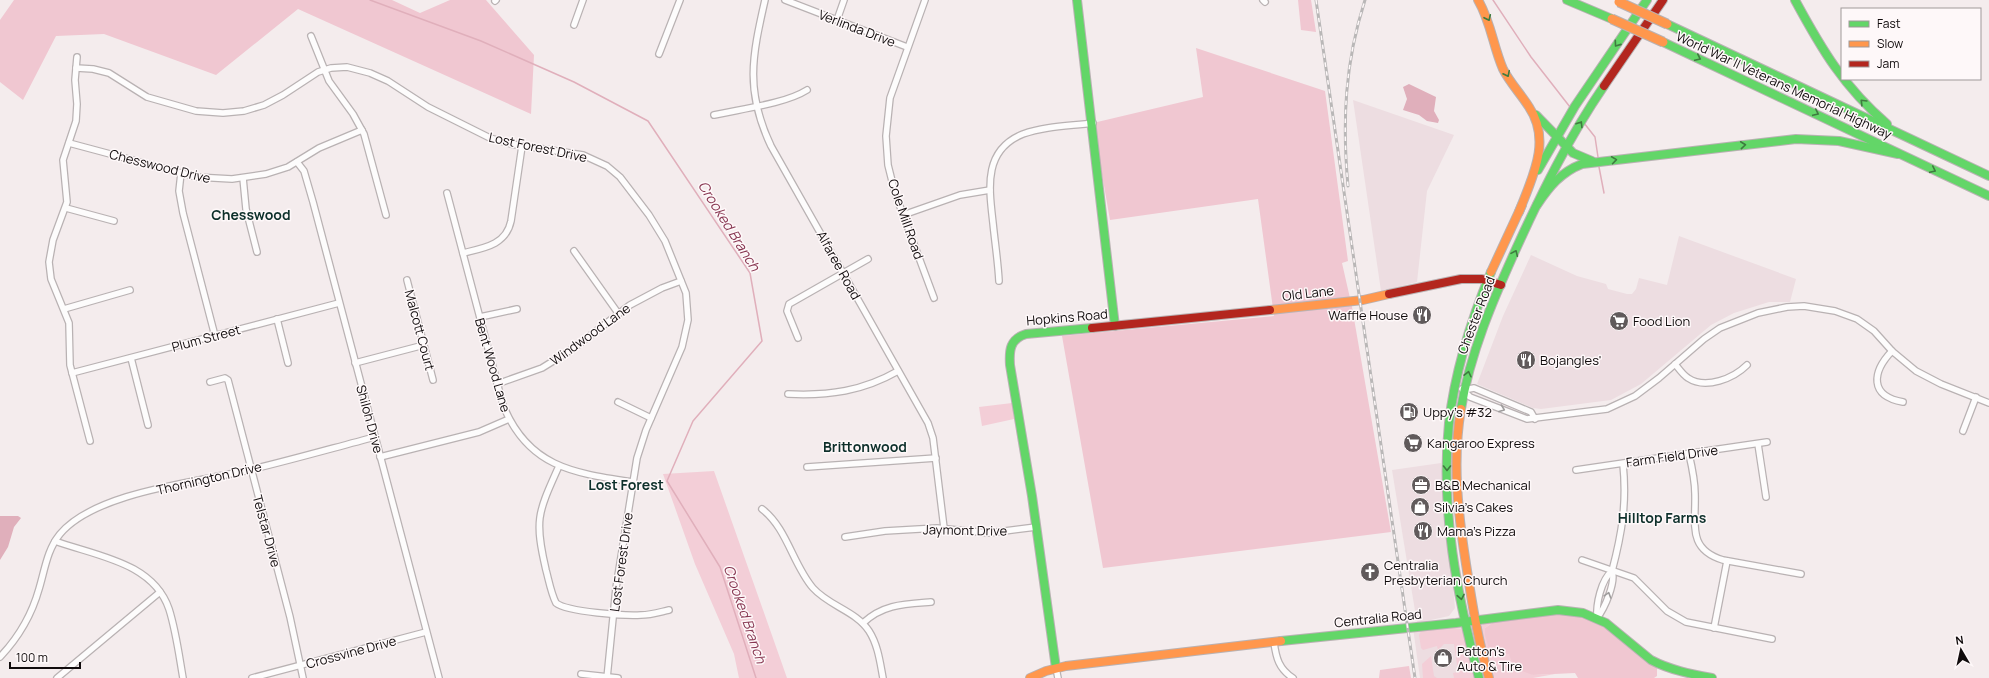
<svg xmlns="http://www.w3.org/2000/svg" width="1989" height="678" font-family="Manrope,sans-serif">
<rect width="100%" height="100%" fill="#f4eced"/>
<g fill="#eddde1">
<polygon points="1353,100 1454,135 1427,191 1417,282 1381,291"/>
<polygon points="1679,236 1796,279 1790,302 1769,302 1734,313 1711,325 1641,384 1611,400 1541,409 1533,408 1477,384 1503,316 1531,255 1577,276 1606,284 1608,289 1627,294 1632,294 1636,289 1639,278 1667,285"/>
<polygon points="1441,463 1455,608 1449,616 1417,623 1392,470"/>
<polygon points="1466,622 1479,678 1420,678 1413,628"/>
</g>
<g fill="#f3ced7">
<polygon points="1012,403 1014,419 982,426 979,407"/>
<polygon points="714,471 787,678 739,678 734,654 695,564 663,474"/>
<polygon points="1498,619 1485,628 1509,654 1533,675 1555,674 1533,678 1492,678 1480,628 1483,624"/>
<path d="M1454 628 1461 629C1469 636 1471 666 1474 678H1454L1453 673 1458 672 1454 644H1444L1438 650 1437 646 1423 650 1421 648 1419 635 1421 631Z"/>
<polygon points="1431,656 1434,676 1437,678 1423,678 1422,664"/>
</g>
<g fill="#f0c7d1">
<polygon points="14,0 392,0 420,13 450,0 486,0 534,55 531,114 298,9 216,75 104,34 56,36 23,100 0,82 0,20"/>
<polygon points="1298,0 1311,0 1316,32 1301,30"/>
<polygon points="1196,48 1325,91 1348,261 1342,263 1352,307 1391,532 1103,568 1062,336 1274,316 1258,199 1110,220 1093,123 1203,97"/>
<polygon points="1558,612 1593,618 1619,636 1645,661 1657,668 1657,676 1654,678 1578,678 1575,673 1533,675 1514,668 1509,654 1490,652 1485,635 1485,628 1498,619"/>
<polygon points="1409,666 1411,678 1379,678 1380,670"/>
</g>
<g fill="#e0afbb">
<polygon points="1409,84 1436,97 1434,111 1439,120 1438,123 1427,121 1419,115 1403,110 1407,99 1403,87"/>
<polygon points="0,516 18,516 21,518 14,527 8,547 0,560"/>
</g>
<g fill="none" stroke-linecap="round" stroke-linejoin="round">
<g stroke="#e0afbb" stroke-width="1.5">
<polyline points="370,0 481,41 574,82 648,121 750,273 762,341 693,421 667,481 720,567 756,678"/>
<polyline points="1493,0 1531,57 1570,107"/>
<polyline points="1584,123 1595,137 1598,157"/>
<polyline points="1599,167 1604,193"/>
</g>
<defs>
<g id="street">
<path d="M765 0C752 57 745 91 771 146L928 423 933 438 944 528"/>
<polyline points="785,0 907,47"/>
<polyline points="925,0 890,98 886,136 888,165 895,193 934,298"/>
<polyline points="1263,0 1265,2"/>
<polyline points="495,1 496,0"/>
<polyline points="837,20 844,0"/>
<polyline points="574,25 583,0"/>
<polyline points="311,36 329,81 353,114 364,134 386,215"/>
<polyline points="659,54 680,0"/>
<polyline points="77,57 75,80 77,104 76,121 63,160 67,202 53,240 49,262 51,279 69,323 70,365 90,441"/>
<polyline points="76,68 93,69 109,73 147,97 196,111 223,113 244,111 264,105 283,95 318,72 331,68 347,67 370,73 388,81 428,107 490,138 511,144 583,155 607,166 620,177 649,215 665,241 686,293 688,320 682,347 646,430 637,458 616,588 607,678"/>
<path d="M714 115C740 109 785 104 807 90"/>
<polyline points="69,143 196,177 232,179 266,174 288,167 319,148 362,130"/>
<polyline points="297,162 304,171 313,202 439,678"/>
<polyline points="181,173 179,191 183,213 215,336"/>
<polyline points="243,178 246,209 257,252"/>
<path d="M447 193 503 405C528 467 573 473 633 482"/>
<polyline points="66,208 114,221"/>
<polyline points="903,215 960,195 990,190"/>
<polyline points="574,251 618,313"/>
<path d="M463 253C484 248 506 245 511 221L522 146"/>
<polyline points="407,280 433,380"/>
<path d="M999 281C998 262 995 243 993 223 989 188 983 150 1023 134 1045 126 1070 126 1093 123"/>
<polyline points="64,309 130,290"/>
<polyline points="480,317 517,309"/>
<polyline points="277,319 288,363"/>
<polyline points="798,338 787,311 789,304 868,259"/>
<path d="M1892 351C1872 372 1869 396 1903 402"/>
<polyline points="131,358 148,425"/>
<polyline points="355,363 424,345"/>
<path d="M1675 364C1679 369 1683 375 1688 378 1706 390 1734 378 1747 365"/>
<polyline points="72,373 339,303"/>
<polyline points="210,382 225,378 228,380 290,617 303,678"/>
<polyline points="497,384 542,368 574,348 630,305 662,288 681,281"/>
<polyline points="1462,389 1470,397 1527,419 1607,409 1635,396 1659,378 1704,339 1720,328 1758,313 1787,307 1804,306 1835,311 1857,319 1874,331 1892,351 1916,371 1941,384 1989,403"/>
<polyline points="1464,390 1474,388 1531,412 1535,419"/>
<path d="M788 394C829 396 863 391 898 371"/>
<polyline points="618,402 651,418"/>
<polyline points="1963,431 1976,397"/>
<polyline points="1758,444 1766,497"/>
<path d="M1689 454C1692 467 1695 480 1695 494 1696 524 1687 549 1723 560L1801 574"/>
<polyline points="380,457 479,432 509,419"/>
<path d="M559 466C538 513 534 519 546 570 549 581 551 593 556 603 567 612 626 616 641 615 651 615 660 612 669 610"/>
<polyline points="807,467 936,458"/>
<polyline points="1576,470 1767,442"/>
<path d="M762 509C787 528 793 565 813 588 829 606 856 611 869 631 878 645 880 662 883 678"/>
<polyline points="845,537 885,531 937,528 989,533 1036,527"/>
<path d="M55 541C96 556 153 562 169 609 176 631 179 655 183 678"/>
<polyline points="1582,560 1634,578 1667,611 1686,622 1772,639"/>
<path d="M1597 618C1605 608 1616 582 1612 571 1622 533 1627 503 1623 464"/>
<path d="M1597 618C1596 604 1601 580 1612 571"/>
<path d="M863 623C883 604 905 604 931 602"/>
<polyline points="1714,628 1727,561"/>
<path d="M1274 642C1276 658 1279 669 1293 678"/>
<path d="M0 657C18 638 32 614 39 589 45 569 47 550 60 534 95 492 197 482 249 470 291 460 333 448 375 437"/>
<polyline points="1056,668 1058,678"/>
<polyline points="581,674 618,678"/>
<polyline points="57,678 160,592"/>
<polyline points="252,678 426,632"/>
</g>
<g id="fast">
<polyline points="1077,0 1115,326"/>
<polyline points="1567,0 1612,19"/>
<path d="M1795 0C1822 50 1844 87 1887 124"/>
<polyline points="1667,24 1989,176"/>
<polyline points="1663,42 1989,196"/>
<polyline points="1536,115 1573,153 1592,161"/>
<polyline points="1538,170 1575,106 1647,0"/>
<path d="M1537 205C1549 187 1561 172 1582 164L1796 139 1839 141 1898 154"/>
<path d="M1461 409C1470 353 1493 300 1516 249 1542 192 1569 137 1604 86"/>
<path d="M1281 641 1456 623 1558 610 1583 613 1606 623 1651 660C1670 670 1691 674 1712 678"/>
<path d="M1056 668 1032 496 1010 365C1009 350 1010 339 1026 334L1092 328"/>
<path d="M1479 678C1457 596 1440 509 1449 423 1455 371 1471 320 1491 272"/>
</g>
<g id="slow">
<path d="M1478 0C1491 22 1493 46 1503 69 1510 83 1521 94 1529 107 1552 141 1532 178 1519 212"/>
<polyline points="1491,272 1522,205"/>
<polyline points="1270,310 1363,300 1389,294"/>
<path d="M1461 409C1452 461 1458 513 1466 564 1472 603 1478 641 1489 678"/>
<polyline points="1030,678 1046,671 1066,666 1281,641"/>
</g>
<g id="jam">
<polyline points="1604,86 1663,0"/>
<polyline points="1389,294 1461,279 1482,279 1501,285"/>
<polyline points="1092,328 1270,310"/>
</g>
</defs>
<use href="#street" stroke="#b9b2b3" stroke-width="8"/>
<use href="#fast" stroke="#b9b2b3" stroke-width="10"/>
<use href="#slow" stroke="#b9b2b3" stroke-width="10"/>
<use href="#jam" stroke="#b9b2b3" stroke-width="10"/>
<use href="#street" stroke="#fdfcfc" stroke-width="5.5"/>
<use href="#fast" stroke="#63d668" stroke-width="8"/>
<use href="#slow" stroke="#ff974d" stroke-width="8"/>
<use href="#jam" stroke="#b3261e" stroke-width="8"/>
<defs>
<g id="rail">
<polyline points="1316,0 1415,678"/>
<path d="M1348 186C1342 121 1345 62 1365 0"/>
</g>
</defs>
<use href="#rail" stroke="#b9b7b7" stroke-width="3"/>
<use href="#rail" stroke="#fef8f9" stroke-width="1.5" stroke-dasharray="4.5" stroke-linecap="butt"/>
<defs>
<g id="slow-bridge">
<polyline points="1619,2 1667,24"/>
<polyline points="1612,19 1663,42"/>
</g>
</defs>
<use href="#slow-bridge" stroke="#b9b2b3" stroke-width="11" stroke-linecap="butt"/>
<use href="#slow-bridge" stroke="#ff974d" stroke-width="9"/>
</g>
<defs><path id="oneway-chevron" d="M-2-3.5L2.5 0L-2 3.5" fill="none" stroke-width="1.6" stroke-linecap="round" stroke-linejoin="round"/></defs>
<g stroke="#3e7b3f">
<use href="#oneway-chevron" transform="translate(1488 18) rotate(65)"/>
<use href="#oneway-chevron" transform="translate(1617 44) rotate(125)"/>
<use href="#oneway-chevron" transform="translate(1698 58) rotate(25)"/>
<use href="#oneway-chevron" transform="translate(1507 74) rotate(64)"/>
<use href="#oneway-chevron" transform="translate(1863 102) rotate(-135)"/>
<use href="#oneway-chevron" transform="translate(1816 113) rotate(25)"/>
<use href="#oneway-chevron" transform="translate(1580 124) rotate(-58)"/>
<use href="#oneway-chevron" transform="translate(1743 145) rotate(-6)"/>
<use href="#oneway-chevron" transform="translate(1614 160) rotate(-8)"/>
<use href="#oneway-chevron" transform="translate(1933 170) rotate(25)"/>
<use href="#oneway-chevron" transform="translate(1515 253) rotate(-66)"/>
<use href="#oneway-chevron" transform="translate(1468 374) rotate(-77)"/>
<use href="#oneway-chevron" transform="translate(1447 468) rotate(90)"/>
<use href="#oneway-chevron" transform="translate(1461 597) rotate(79)"/>
</g>
<g stroke="#9e9c9c">
<use href="#oneway-chevron" transform="translate(1502 409) rotate(21)"/>
<use href="#oneway-chevron" transform="translate(1608 595) rotate(-73)"/>
</g>
<defs>
<symbol id="restaurant-disc" viewBox="-11 -11 22 22"><circle r="9.5" fill="#605a5b" stroke="#fef8f9"/><path d="M-5-6h1v4h1v-4h1v4h1v-4h1v5L-1.5 .5V6h-2V.5L-5-1ZM5-6V6H3V1.5H1.5Q1.5-4 5-6Z" fill="#fff"/></symbol>
<symbol id="supermarket-disc" viewBox="-11 -11 22 22"><circle r="9.5" fill="#605a5b" stroke="#fef8f9"/><path d="M-6-5.5h2.5l.6 2H6L4.5 2H-2.5L-4.4-4H-6ZM-1.5 3.2a1.3 1.3 0 1 0 .1 0ZM3 3.2a1.3 1.3 0 1 0 .1 0Z" fill="#fff"/></symbol>
<symbol id="fuel-disc" viewBox="-11 -11 22 22"><circle r="9.5" fill="#605a5b" stroke="#fef8f9"/><path d="M-5.5-6h7V0h2V4h1.3V-2.5L3-4.5l.8-.8L6-3V5H2.5V1h-1V6h-7ZM-4.2-4.7v3.2H.2V-4.7Z" fill="#fff"/></symbol>
<symbol id="office-disc" viewBox="-11 -11 22 22"><circle r="9.5" fill="#605a5b" stroke="#fef8f9"/><path d="M-6-3h4V-5.5h4V-3h4V5H-6ZM-1-4.5V-3h2v-1.5ZM-6 0V1H6V0Z" fill="#fff"/></symbol>
<symbol id="shop-disc" viewBox="-11 -11 22 22"><circle r="9.5" fill="#605a5b" stroke="#fef8f9"/><path d="M-5-2.5h2.3a2.7 3.5 0 0 1 5.4 0H5L5.5 6h-11ZM-1.5-2.5h3a1.5 2.3 0 0 0-3 0Z" fill="#fff"/></symbol>
<symbol id="church-disc" viewBox="-11 -11 22 22"><circle r="9.5" fill="#605a5b" stroke="#fef8f9"/><path d="M-1.2-6h2.4v3.5h3.3v2.4h-3.3V6h-2.4V-.1h-3.3v-2.4h3.3Z" fill="#fff"/></symbol>
</defs>
<g fill-rule="evenodd">
<use href="#restaurant-disc" x="1411" y="304" width="22" height="22"/>
<use href="#supermarket-disc" x="1608" y="310" width="22" height="22"/>
<use href="#restaurant-disc" x="1515" y="349" width="22" height="22"/>
<use href="#fuel-disc" x="1398" y="401" width="22" height="22"/>
<use href="#supermarket-disc" x="1402" y="432" width="22" height="22"/>
<use href="#office-disc" x="1410" y="474" width="22" height="22"/>
<use href="#shop-disc" x="1409" y="496" width="22" height="22"/>
<use href="#restaurant-disc" x="1412" y="520" width="22" height="22"/>
<use href="#church-disc" x="1359" y="561" width="22" height="22"/>
<use href="#shop-disc" x="1432" y="647" width="22" height="22"/>
</g>
<g text-anchor="middle" stroke-width="3" stroke-linejoin="round" paint-order="stroke">
<g font-size="13" fill="#100b0c" stroke="#fef8f9">
<text transform="translate(857 28) rotate(21)" y="5">Verlinda Drive</text>
<text transform="translate(1784 85) rotate(25)" y="5">World War II Veterans Memorial Highway</text>
<text transform="translate(538 147) rotate(12)" y="5">Lost Forest Drive</text>
<text transform="translate(160 166) rotate(14)" y="5">Chesswood Drive</text>
<text transform="translate(906 219) rotate(71)" y="5">Cole Mill Road</text>
<text transform="translate(839 265) rotate(61)" y="5">Alfaree Road</text>
<text transform="translate(1308 293) rotate(-7)" y="5">Old Lane</text>
<text transform="translate(1476 315) rotate(-69)" y="5">Chester Road</text>
<text transform="translate(1067 317) rotate(-5)" y="5">Hopkins Road</text>
<text transform="translate(420 330) rotate(75)" y="5">Malcott Court</text>
<text transform="translate(590 334) rotate(-36)" y="5">Windwood Lane</text>
<text transform="translate(206 338) rotate(-15)" y="5">Plum Street</text>
<text transform="translate(493 365) rotate(74)" y="5">Bent Wood Lane</text>
<text transform="translate(370 419) rotate(75)" y="5">Shiloh Drive</text>
<text transform="translate(1672 456) rotate(-8)" y="5">Farm Field Drive</text>
<text transform="translate(209 478) rotate(-13)" y="5">Thornington Drive</text>
<text transform="translate(965 530) rotate(1)" y="5">Jaymont Drive</text>
<text transform="translate(267 531) rotate(75)" y="5">Telstar Drive</text>
<text transform="translate(621 562) rotate(-82)" y="5">Lost Forest Drive</text>
<text transform="translate(1378 618) rotate(-6)" y="5">Centralia Road</text>
<text transform="translate(351 652) rotate(-15)" y="5">Crossvine Drive</text>
</g>
<g font-size="13" fill="#100b0c" stroke="#fef8f9" text-anchor="start">
<text x="1408" y="320" text-anchor="end">Waffle House</text>
<text x="1633" y="326">Food Lion</text>
<text x="1540" y="365">Bojangles'</text>
<text x="1423" y="417">Uppy's #32</text>
<text x="1427" y="448">Kangaroo Express</text>
<text x="1435" y="490">B&amp;B Mechanical</text>
<text x="1434" y="512">Silvia's Cakes</text>
<text x="1437" y="536">Mama's Pizza</text>
<text x="1384" y="570">Centralia<tspan x="1384" dy="15">Presbyterian Church</tspan></text>
<text x="1457" y="656">Patton's<tspan x="1457" dy="15">Auto &amp; Tire</tspan></text>
</g>
<g font-size="14" font-weight="bold" fill="#0e302b" stroke="#fef8f9">
<text x="251" y="220">Chesswood</text>
<text x="865" y="452">Brittonwood</text>
<text x="626" y="490">Lost Forest</text>
<text x="1662" y="523">Hilltop Farms</text>
</g>
<g font-size="14" font-style="italic" fill="#883752" stroke="#fef8f9">
<text transform="translate(729 226) rotate(58)" y="5">Crooked Branch</text>
<text transform="translate(745 614) rotate(71)" y="5">Crooked Branch</text>
</g>
</g>
<rect x="1841" y="8" width="140" height="72" fill="#fef8f9" stroke="#9f999a"/>
<rect x="1849" y="21" width="20" height="6" fill="#63d668" stroke="#9f999a"/>
<text x="1877" y="28" font-size="12" fill="#100b0c">Fast</text>
<rect x="1849" y="41" width="20" height="6" fill="#ff974d" stroke="#9f999a"/>
<text x="1877" y="48" font-size="12" fill="#100b0c">Slow</text>
<rect x="1849" y="61" width="20" height="6" fill="#b3261e" stroke="#9f999a"/>
<text x="1877" y="68" font-size="12" fill="#100b0c">Jam</text>
<g transform="translate(1961 650) rotate(351)" stroke="#fef8f9" stroke-width="3" paint-order="stroke">
<path d="M0-3L7 15L0 10L-7 15Z" fill="#100b0c"/>
<text y="-6" font-size="11" font-weight="bold" text-anchor="middle" fill="#100b0c">N</text>
</g>
<path d="M10 662v6h70v-6" fill="none" stroke="#100b0c" stroke-width="2"/>
<text x="16" y="662" font-size="12" fill="#100b0c" stroke="#fef8f9" stroke-width="3" paint-order="stroke">100 m</text>
</svg>
